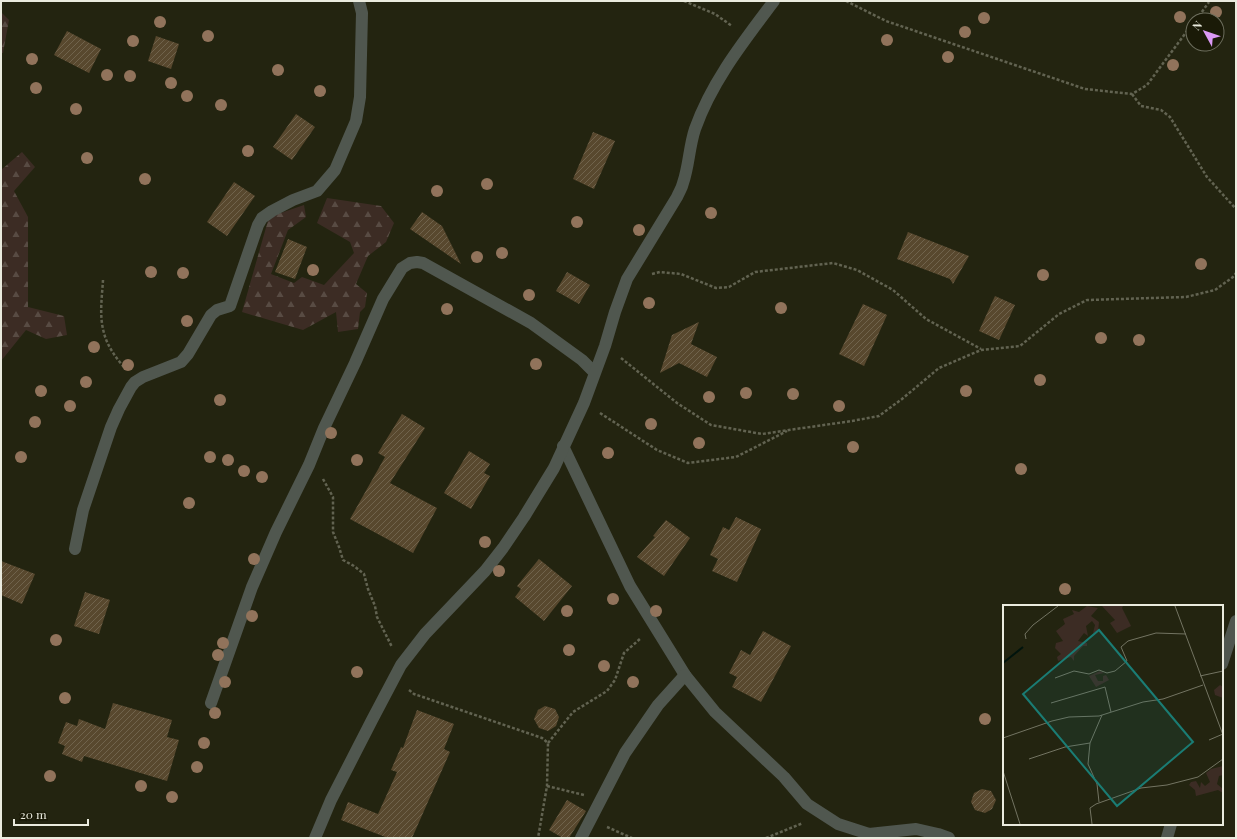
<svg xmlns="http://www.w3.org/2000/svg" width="1237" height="839" font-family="'Playfair Display',serif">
<defs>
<pattern id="forest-firs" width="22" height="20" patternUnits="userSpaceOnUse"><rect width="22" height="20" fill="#3c2c24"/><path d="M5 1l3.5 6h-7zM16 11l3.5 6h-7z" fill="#584b43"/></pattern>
<pattern id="building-hatch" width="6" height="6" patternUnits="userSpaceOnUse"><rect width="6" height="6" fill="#58482e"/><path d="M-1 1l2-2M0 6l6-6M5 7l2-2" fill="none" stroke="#70634c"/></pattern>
</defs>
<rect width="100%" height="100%" fill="#232410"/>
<g fill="url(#forest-firs)">
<polygon points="1,12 9,20 3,53 1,53"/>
<polygon points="22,152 35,167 14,191 28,217 28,307 64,316 67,335 46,339 26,330 1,361 1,170"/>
<polygon points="327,198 381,206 394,223 386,242 368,256 356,284 367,293 365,307 360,312 358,329 338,332 336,312 303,330 242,312 269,217 304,205 306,217 288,230 271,274 294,283 302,277 324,285 354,253 350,242 317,223"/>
</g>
<g fill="url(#building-hatch)">
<polygon points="67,31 101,49 89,73 54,55"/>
<polygon points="156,36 179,44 171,69 148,61"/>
<polygon points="296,114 315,127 292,160 273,147"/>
<polygon points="593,132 615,141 594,189 573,179"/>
<polygon points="234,182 255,196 227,236 207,222"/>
<polygon points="422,212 442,226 461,264 410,229"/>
<polygon points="908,232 969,256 953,284 950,279 897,259"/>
<polygon points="288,239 307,247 295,279 275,272"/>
<polygon points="567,272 590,285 579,304 556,291"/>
<polygon points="995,296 1015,305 999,340 979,331"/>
<polygon points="863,304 887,315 864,366 839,354"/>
<polygon points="699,322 691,344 717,357 707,377 679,363 660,373 672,335"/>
<polygon points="402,414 425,428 390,483 437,508 413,553 350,519 385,457 378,453"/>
<polygon points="469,451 490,464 484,473 490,476 471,509 444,493"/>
<polygon points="736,517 761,529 737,582 712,571 718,559 710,555 723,527 729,530"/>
<polygon points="666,520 690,538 664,576 637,557 655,537 653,536"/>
<polygon points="539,559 572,586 544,621 515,597 521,589 517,586"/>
<polygon points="1,561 35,574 22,604 1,595"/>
<polygon points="85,592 110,600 99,634 74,626"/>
<polygon points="763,631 791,646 761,702 732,687 737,677 729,673 741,650 750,655"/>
<polygon points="113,703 172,720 167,737 179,740 167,781 84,756 82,762 62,754 65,746 58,743 66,722 77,726 79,719 105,729"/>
<polygon points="545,706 555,709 559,717 556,726 548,731 539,728 534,719 538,710"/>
<polygon points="417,710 454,724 444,749 450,752 412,838 388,838 341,820 348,802 378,814 397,772 391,770 401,747 403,748"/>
<polygon points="982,789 991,791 996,800 992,809 985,813 975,810 971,802 974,793"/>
<polygon points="567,800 586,811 569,838 563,838 549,830"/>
</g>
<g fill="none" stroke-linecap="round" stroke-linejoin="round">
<g stroke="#626351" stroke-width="2.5" stroke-dasharray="3 2" stroke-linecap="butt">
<polyline points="684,1 715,14 732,26"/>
<polyline points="846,1 886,21 1085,89 1132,94 1147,85 1193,23"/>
<polyline points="1196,20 1209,2"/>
<polyline points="1132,94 1141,106 1161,110 1170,117 1207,177 1236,209"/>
<polyline points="652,274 660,272 681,274 716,288 729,287 755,272 833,263 857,270 893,290 926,319 981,349"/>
<path d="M103 280C102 297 99 316 104 333 107 345 115 357 124 367"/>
<polyline points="621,358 677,403 711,425 762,434 789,430 852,421 879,416 902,399 939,368 981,350 1020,346 1059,314 1087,300 1186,297 1215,290 1233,277 1236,273"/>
<polyline points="600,413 657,450 688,463 736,457 787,431"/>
<polyline points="323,479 333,497 333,532 339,547 343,560 354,566 364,574 368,589 375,606 377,617 392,647"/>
<polyline points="409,690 414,694 542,738 548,743 547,786 538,838"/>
<polyline points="548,743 573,712 607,691 615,680 624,653 641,638"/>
<polyline points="547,786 584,795"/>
<polyline points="607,827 632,838"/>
<polyline points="766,838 803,823"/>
</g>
<g stroke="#50574f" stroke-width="12">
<polyline points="563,446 630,586 685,675 715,712 784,777 807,804 838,824 869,834 916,829 938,834 949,838"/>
<polyline points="75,549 83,510 111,427 119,409 131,387 135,382 143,377 181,362 188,354 211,315 217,310 230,306 258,225 262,218 272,211 293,200 317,191 335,170 356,121 360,97 362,13 359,1"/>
<polyline points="1222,664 1236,621"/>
<polyline points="211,703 252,587 276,532 309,465 324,428 355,363 383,299 402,268 410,263 417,262 423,263 531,323 582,360 594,372"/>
<path d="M315 838 331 800 372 720 401 665 425 634 485 571 503 548 524 517 554 468 584 403 605 346 615 312 627 279 677 197C679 192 682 188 683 183 689 166 689 147 695 129 712 81 744 41 774 1"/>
<polyline points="581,838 625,753 658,705 685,675"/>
<polyline points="1167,838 1171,824"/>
</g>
</g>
<g fill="#91735b">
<circle cx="1216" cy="12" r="6"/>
<circle cx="1180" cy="17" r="6"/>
<circle cx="984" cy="18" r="6"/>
<circle cx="160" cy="22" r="6"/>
<circle cx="965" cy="32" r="6"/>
<circle cx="208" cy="36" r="6"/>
<circle cx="887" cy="40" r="6"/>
<circle cx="133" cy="41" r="6"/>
<circle cx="948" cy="57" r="6"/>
<circle cx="32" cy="59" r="6"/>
<circle cx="1173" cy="65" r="6"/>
<circle cx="278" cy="70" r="6"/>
<circle cx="107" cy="75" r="6"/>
<circle cx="130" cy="76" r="6"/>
<circle cx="171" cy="83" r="6"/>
<circle cx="36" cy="88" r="6"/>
<circle cx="320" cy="91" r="6"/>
<circle cx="187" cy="96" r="6"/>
<circle cx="221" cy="105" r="6"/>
<circle cx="76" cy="109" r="6"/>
<circle cx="248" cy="151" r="6"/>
<circle cx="87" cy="158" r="6"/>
<circle cx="145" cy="179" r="6"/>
<circle cx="487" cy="184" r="6"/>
<circle cx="437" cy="191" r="6"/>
<circle cx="711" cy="213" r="6"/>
<circle cx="577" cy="222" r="6"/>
<circle cx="639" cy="230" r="6"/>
<circle cx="502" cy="253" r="6"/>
<circle cx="477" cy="257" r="6"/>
<circle cx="1201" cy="264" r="6"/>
<circle cx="313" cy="270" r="6"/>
<circle cx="151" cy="272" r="6"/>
<circle cx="183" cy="273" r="6"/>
<circle cx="1043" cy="275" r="6"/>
<circle cx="529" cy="295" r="6"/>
<circle cx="649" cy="303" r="6"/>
<circle cx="781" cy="308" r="6"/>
<circle cx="447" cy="309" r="6"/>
<circle cx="187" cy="321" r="6"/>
<circle cx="1101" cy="338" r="6"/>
<circle cx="1139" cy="340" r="6"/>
<circle cx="94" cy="347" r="6"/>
<circle cx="536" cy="364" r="6"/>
<circle cx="128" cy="365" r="6"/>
<circle cx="1040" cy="380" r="6"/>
<circle cx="86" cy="382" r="6"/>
<circle cx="41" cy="391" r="6"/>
<circle cx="966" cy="391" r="6"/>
<circle cx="746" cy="393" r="6"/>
<circle cx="793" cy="394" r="6"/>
<circle cx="709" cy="397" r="6"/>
<circle cx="220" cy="400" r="6"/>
<circle cx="70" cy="406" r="6"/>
<circle cx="839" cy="406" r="6"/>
<circle cx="35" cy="422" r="6"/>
<circle cx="651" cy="424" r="6"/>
<circle cx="331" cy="433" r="6"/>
<circle cx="699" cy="443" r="6"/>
<circle cx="853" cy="447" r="6"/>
<circle cx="608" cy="453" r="6"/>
<circle cx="21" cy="457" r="6"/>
<circle cx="210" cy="457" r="6"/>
<circle cx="228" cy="460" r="6"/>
<circle cx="357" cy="460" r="6"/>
<circle cx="1021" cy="469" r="6"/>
<circle cx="244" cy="471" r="6"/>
<circle cx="262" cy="477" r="6"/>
<circle cx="189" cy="503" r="6"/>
<circle cx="485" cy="542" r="6"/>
<circle cx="254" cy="559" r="6"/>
<circle cx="499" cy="571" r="6"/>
<circle cx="1065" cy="589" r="6"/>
<circle cx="613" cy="599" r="6"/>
<circle cx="567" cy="611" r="6"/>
<circle cx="656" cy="611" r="6"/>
<circle cx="252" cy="616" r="6"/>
<circle cx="56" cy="640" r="6"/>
<circle cx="223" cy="643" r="6"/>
<circle cx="569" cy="650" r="6"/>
<circle cx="218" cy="655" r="6"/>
<circle cx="604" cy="666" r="6"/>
<circle cx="357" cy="672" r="6"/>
<circle cx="225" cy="682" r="6"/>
<circle cx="633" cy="682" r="6"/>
<circle cx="65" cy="698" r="6"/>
<circle cx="215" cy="713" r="6"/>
<circle cx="985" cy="719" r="6"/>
<circle cx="204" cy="743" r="6"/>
<circle cx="197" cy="767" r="6"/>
<circle cx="50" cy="776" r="6"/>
<circle cx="141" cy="786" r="6"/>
<circle cx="172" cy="797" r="6"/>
</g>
<g transform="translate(1003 605)">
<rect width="220" height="220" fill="#232410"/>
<path d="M84 1 95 3 88 11 96 17 95 27 90 28 92 20 89 16 83 21 85 31 81 28 75 36 84 38V41H80L71 51V56L68 52 55 56 54 52 58 49 52 43 53 38 60 36 53 26 62 19 60 14 71 9 69 5 76 7ZM99 1H120L119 3 128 21 114 28 107 18 112 15ZM97 66 101 68 92 70 95 76H100V71L103 70 106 75 93 82 86 71ZM217 80 220 82V93L212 90 211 85ZM220 161V170L216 171 214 179 220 184V188L215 185 193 191 192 185 186 180 188 177 193 176 197 183 198 177 202 181 207 177 203 168 208 164Z" fill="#3c2c24"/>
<path fill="none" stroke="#00140d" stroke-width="2" d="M0 58 20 42"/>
<path fill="none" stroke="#737462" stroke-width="1" d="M172 1 220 130M23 34 22 29 30 20 55 1M197 71 220 66M52 73 71 66 86 69 96 65 104 68 112 66 124 56 118 42 125 36 153 28 183 29M48 98 102 82 108 107M0 133 49 116 66 112 96 111 140 97 160 94 200 80M206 135 220 129M26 154 62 142 87 138M0 166 17 219M96 197 94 179 85 159 87 138 99 110M89 219 87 203 93 199 138 183 164 180 195 172 220 154"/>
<path fill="#1a7c74" fill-opacity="0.15" stroke="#1a7c74" stroke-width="2" d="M96 25 190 137 114 201 20 89Z"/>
<rect width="220" height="220" fill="none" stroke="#eaebde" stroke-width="2"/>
</g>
<rect width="1237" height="839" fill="none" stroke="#eaebde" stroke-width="4"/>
<g transform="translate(1205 32) rotate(310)"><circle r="19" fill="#1a1a07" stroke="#6d6e5d"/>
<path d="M0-3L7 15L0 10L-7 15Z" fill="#db99f5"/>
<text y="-6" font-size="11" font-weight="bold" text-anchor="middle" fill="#eaebde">N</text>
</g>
<path d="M14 819v6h74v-6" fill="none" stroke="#eaebde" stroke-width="2"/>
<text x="20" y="819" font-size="12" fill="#eaebde" stroke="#1a1a07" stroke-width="3" paint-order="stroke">20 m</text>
</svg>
